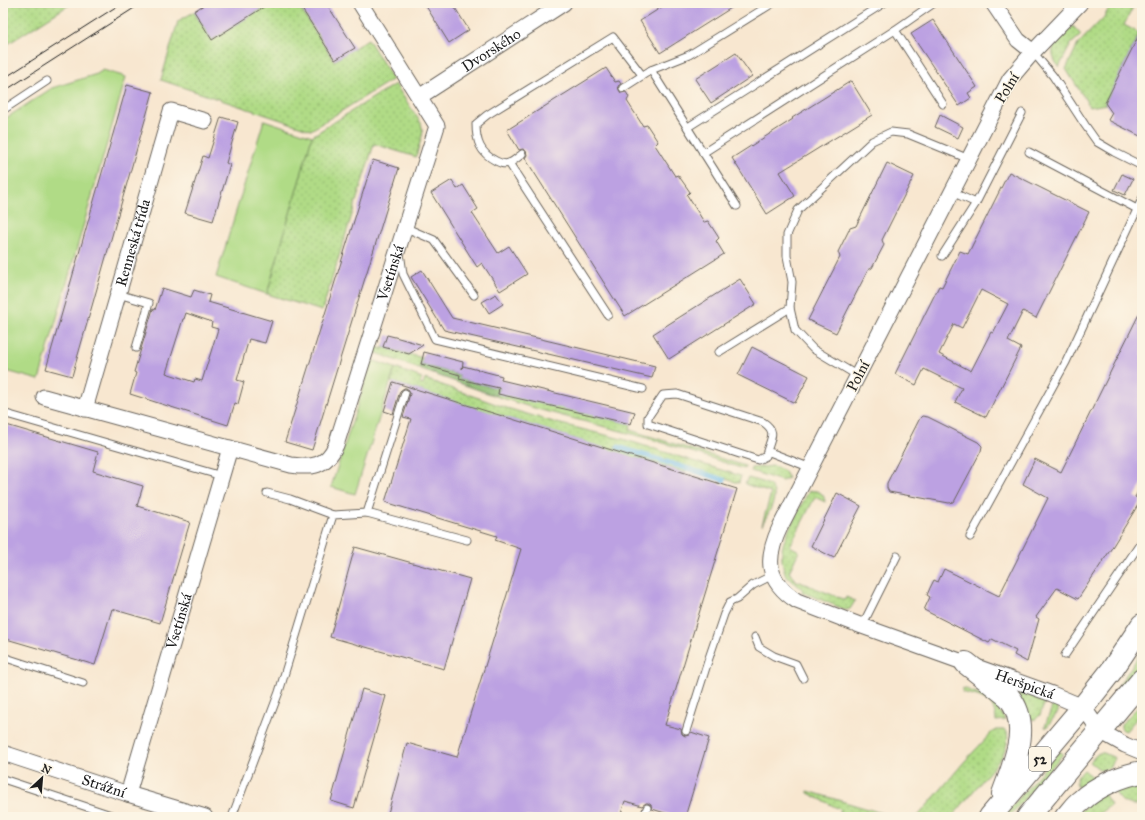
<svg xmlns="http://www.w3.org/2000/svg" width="1145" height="820" font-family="'IM FELL Great Primer',serif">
<defs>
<pattern id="grass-dots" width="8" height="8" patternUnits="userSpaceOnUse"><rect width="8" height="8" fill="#b0db86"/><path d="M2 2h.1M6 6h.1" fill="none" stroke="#97bb73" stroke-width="1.8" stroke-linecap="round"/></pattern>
<pattern id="forest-firs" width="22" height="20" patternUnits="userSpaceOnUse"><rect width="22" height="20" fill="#8cbb73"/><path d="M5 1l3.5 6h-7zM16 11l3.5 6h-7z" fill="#78a063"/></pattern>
</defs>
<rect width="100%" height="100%" fill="#fcf5e5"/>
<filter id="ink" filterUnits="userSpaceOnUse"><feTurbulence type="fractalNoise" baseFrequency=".025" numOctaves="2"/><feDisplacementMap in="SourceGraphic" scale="8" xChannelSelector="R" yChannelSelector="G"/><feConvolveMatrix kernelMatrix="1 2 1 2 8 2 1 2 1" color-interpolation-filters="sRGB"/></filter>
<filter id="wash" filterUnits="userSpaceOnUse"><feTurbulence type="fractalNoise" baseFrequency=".012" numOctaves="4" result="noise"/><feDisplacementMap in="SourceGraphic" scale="16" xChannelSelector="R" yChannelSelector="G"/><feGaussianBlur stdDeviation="0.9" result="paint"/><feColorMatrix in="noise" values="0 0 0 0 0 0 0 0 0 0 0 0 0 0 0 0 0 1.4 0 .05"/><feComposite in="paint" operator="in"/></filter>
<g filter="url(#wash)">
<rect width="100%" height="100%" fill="#f8e7d0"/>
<g fill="url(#grass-dots)" stroke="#667c51">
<polygon points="3,3 72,3 3,47"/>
<polygon points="270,3 297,3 334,61 368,39 393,79 311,130 161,80 178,21 194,12 212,40"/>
<polygon points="1112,3 1135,3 1124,25 1139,33 1135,43 1105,103 1106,104 1090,107 1066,69 1078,44 1104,17"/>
<path d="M1073 26 1081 35 1071 44 1059 67C1044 48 1059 39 1073 26Z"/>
<polygon points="395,84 421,123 423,132 416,157 374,144 322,311 267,294 312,136"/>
<polygon points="371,347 376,347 383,349 383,347 423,358 419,369 374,352"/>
<polygon points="395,368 422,378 420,384 423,385 425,379 507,408 557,423 626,440 741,476 739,483 615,446 615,447 686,469 685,473 391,382"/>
<path d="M498 393 631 424 630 430 745 466 744 469C706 457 667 443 628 433 584 421 539 411 496 396Z"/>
<polygon points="774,466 785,471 788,478 782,481 751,471 751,468"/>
<path d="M748 478C754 480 763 481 769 485 782 494 767 515 762 525L771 493 745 484Z"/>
<path d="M809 491C818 490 824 492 825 502L815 497 790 546 799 551 789 572 795 580 845 600 846 597 855 601 850 609 846 610 802 592 803 590 788 577 787 578C783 569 781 560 782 550 784 535 801 506 809 491Z"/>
<polygon points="1142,651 1142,663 1121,691 1118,692 1117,688"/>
<path d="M963 688C987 697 993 697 1005 720L996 721C995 698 980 697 962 692Z"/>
<polygon points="1014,690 1044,700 1045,702 1040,715 1036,719 1024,720"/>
<path d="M1053 704C1057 703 1059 708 1058 712L1046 728 1045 726Z"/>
<polygon points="1140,705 1142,706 1142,712 1126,731 1123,730 1121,728 1121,724"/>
<path d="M994 730H1004L1007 732C1009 741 1006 749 1001 758L952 817H916L919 815 964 762Z"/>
<polygon points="1059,751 1063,754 1009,817 1003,817"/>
<path d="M1099 753H1104L1115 758C1112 765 1108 771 1100 770L1090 762 1095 756Z"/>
<path d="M1084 770 1098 781 1082 789 1077 786C1074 779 1079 775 1084 770Z"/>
<path d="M1142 779V805C1125 806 1120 802 1113 788Z"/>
<polygon points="808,791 895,817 838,817 841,810 808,793"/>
<polygon points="1103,792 1111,805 1094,817 1073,817"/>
</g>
<polygon fill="url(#forest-firs)" stroke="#546c48" points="421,364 460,375 460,379 499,388 496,396 419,369"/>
<g fill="#b0db86" stroke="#667c51">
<polygon points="103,70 126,77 39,380 3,370 3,120 52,88 97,74"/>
<polygon points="264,120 312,136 267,294 216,277"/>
<polygon points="372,360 395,368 355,494 331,487"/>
</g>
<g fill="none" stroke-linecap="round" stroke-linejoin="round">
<polyline stroke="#74beed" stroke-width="5" points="618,447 724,480"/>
</g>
<g id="blocks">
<g fill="#bca1e2" fill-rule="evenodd">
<polygon points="207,3 270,3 212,40 194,11"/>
<polygon points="298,3 326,3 355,48 335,60"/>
<polygon points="424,3 452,3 469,30 449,43"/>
<polygon points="668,3 739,3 660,53 640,21"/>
<polygon points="933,20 977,87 968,93 971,98 959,106 911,34"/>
<polygon points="1142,29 1142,137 1108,120 1112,113 1105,103"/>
<polygon points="736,53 752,76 711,103 695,79"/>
<polygon points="606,68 615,82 619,81 621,84 618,86 619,90 621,93 626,92 629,97 627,101 643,126 647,125 658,142 655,145 675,176 678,175 690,192 687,195 704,222 708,221 719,238 716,241 724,254 625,316 525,158 527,155 526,151 523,149 519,150 507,130"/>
<polygon points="851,81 872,115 780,172 795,196 767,214 732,158 793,119 792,118"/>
<polygon points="127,85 153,92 72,376 46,369"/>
<polygon points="940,115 963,127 958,138 935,127"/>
<polygon points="221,117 238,122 226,163 230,165 213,221 185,213 203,156 208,158"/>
<polygon points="373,160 399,168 312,450 285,442"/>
<polygon points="887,163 914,176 882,240 884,245 872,268 868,270 836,333 808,320 840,257 838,252 850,228 856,226"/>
<path d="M1009 172 1089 212 1036 318 1023 311 1008 341 1021 348 986 417 955 402 962 388 924 369 916 385 895 374 939 286 942 287 960 251 968 254ZM981 290 1008 304 993 333 991 332 971 371 939 354 954 324 962 328Z"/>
<polygon points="1122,174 1133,179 1125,195 1114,190"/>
<polygon points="452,180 457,189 463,185 478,209 472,213 498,253 509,246 527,274 500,291 482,263 477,267 431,193"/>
<polygon points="422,270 452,318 655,366 652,378 444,330 411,277"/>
<polygon points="740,279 756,304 669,359 653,334"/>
<path d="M162 288 191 297 194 290 210 295 208 302 272 321 265 343 249 339 237 380 244 382 238 404 235 403 228 425 130 394 136 373 134 372 153 309 155 310ZM186 313 212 322 211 327 218 329 202 381 195 379 194 382 166 373 183 319H184Z"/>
<polygon points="496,294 503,304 489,313 482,302"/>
<polygon points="1142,308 1142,484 1135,497 1141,500 1111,549 1078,599 1057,588 1036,617 1039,619 1027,662 1014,655 1016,651 992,639 989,643 924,610 930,597 927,595 930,588 934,580 938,582 944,569 999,596 1048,498 1023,484 1035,459 1061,472"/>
<polygon points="387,335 395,337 423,345 409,354 383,347"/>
<polygon points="752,347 809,376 795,403 738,375"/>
<polygon points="424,352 463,362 462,369 463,366 502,376 501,380 635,412 631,424 498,394 499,388 459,379 460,375 421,364"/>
<polygon points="393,382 737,489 665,725 681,729 682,734 685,736 689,735 691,732 709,738 685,817 678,817 652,809 651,805 648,803 646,803 642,806 625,801 620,817 387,817 407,743 457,757 521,549 495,540 497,536 385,502 411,419 403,417 410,394 409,390 406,388 404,388 400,391 393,414 384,411"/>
<polygon points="922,416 928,417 978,442 982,446 981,451 954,502 949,503 889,492 887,488 887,483 920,418"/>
<polygon points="3,424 98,452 93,471 143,486 137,506 190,522 160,623 112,609 95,665 3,638"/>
<polygon points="837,493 861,506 834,558 811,546"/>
<polygon points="355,547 470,579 444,669 330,637"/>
<polygon points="362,689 386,696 354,808 331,801"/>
</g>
</g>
</g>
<g filter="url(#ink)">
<use href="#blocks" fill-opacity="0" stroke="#69635b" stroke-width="1"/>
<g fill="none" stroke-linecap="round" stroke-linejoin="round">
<defs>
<g id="lane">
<polyline points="934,3 895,30 943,104"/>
<polyline points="1033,52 1053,76 1085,125 1097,142 1114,152 1142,166"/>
<polyline points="651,70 737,206"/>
<polyline points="623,88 651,70 689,55 773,3"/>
<polyline points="3,110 47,81"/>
<polyline points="688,127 884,3"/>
<polyline points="1029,152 1137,209"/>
<polyline points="703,153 895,30"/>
<path d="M522 154C518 157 513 162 509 163 504 165 500 163 496 161 480 153 476 141 476 124L487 115 613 37 642 75"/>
<polyline points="509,163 608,315"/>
<polyline points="952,192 976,203"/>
<polyline points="404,227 434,240 474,295"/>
<polyline points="942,256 976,203 1022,113"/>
<polyline points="397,257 401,259 403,274 435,339 643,389"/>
<polyline points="118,294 149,303 136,348"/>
<polyline points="790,308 795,330 813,349 858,376"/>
<polyline points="719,352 790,308 792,282 787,256 787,235 798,210 872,141 891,132 908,134 969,159"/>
<polyline points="3,413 222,476"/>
<path d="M767 451 766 456 758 460 648 424V417L663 395 677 394 763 422C777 431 771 438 767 451L811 468"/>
<polyline points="267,493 290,499 333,515"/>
<polyline points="367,513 467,540"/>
<polyline points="970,537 1066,362 1142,199"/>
<polyline points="862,626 897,556"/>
<polyline points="755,637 759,647 774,656 796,664 803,678"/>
<polyline points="1065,655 1142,541"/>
<polyline points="3,657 83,683"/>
<polyline points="686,731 709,658 724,614 730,602 737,599 753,585 773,575"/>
<polyline points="3,779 117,817"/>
<polyline points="232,817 279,692 333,515 367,513 405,393"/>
<polyline points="644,817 647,808"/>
</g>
<g id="street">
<polyline points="993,3 1018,40 1033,52"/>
<path id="s1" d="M1080 3 1033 52 1010 79 780 527C765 559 766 581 797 601L862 626 1052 694 1083 707 1100 731 1125 745 1142 752"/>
<path id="s2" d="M419 97 564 3"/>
<path id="s3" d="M44 397 291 465C312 468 326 467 336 445L437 126 360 3"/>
<path id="s4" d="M85 409 171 111 205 121"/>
<path id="s5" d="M3 753 128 794 205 817"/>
<path id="s6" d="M128 794 230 448"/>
</g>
<g id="primary">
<path d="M966 663 1009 697C1032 726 1014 763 1003 794"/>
<polyline points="990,817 1083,707 1112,670 1142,625"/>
<polyline points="1028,817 1142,680"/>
<path d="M1066 817C1071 812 1075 805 1081 801 1095 787 1123 775 1142 772"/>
</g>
</defs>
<use href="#lane" stroke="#69635b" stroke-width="9"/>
<use href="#street" stroke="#69635b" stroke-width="17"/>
<use href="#primary" stroke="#69635b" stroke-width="24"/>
<use href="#lane" stroke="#fff" stroke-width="7"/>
<use href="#street" stroke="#fff" stroke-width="15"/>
<use href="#primary" stroke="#fff" stroke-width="22"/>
<g stroke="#1c1c1c" stroke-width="1">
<polyline points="3,79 122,3"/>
<polyline points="3,92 142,3"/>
</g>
</g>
</g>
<g text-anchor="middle" stroke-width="3" stroke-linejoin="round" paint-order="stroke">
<rect fill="#fcf5e5" stroke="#5f5d58" stroke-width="1" x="1029" y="747" width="22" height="24" rx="3"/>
<g font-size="14" font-weight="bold" fill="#1c1c1c">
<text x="1040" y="764">52</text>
</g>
<g font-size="15" fill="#1c1c1c" stroke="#fcf5e5">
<text dy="5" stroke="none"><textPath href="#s2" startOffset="86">Dvorského</textPath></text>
<text transform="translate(1007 88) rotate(-59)" y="5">Polní</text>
<text dy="5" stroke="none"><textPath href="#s4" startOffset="173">Renneská třída</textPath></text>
<text dy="5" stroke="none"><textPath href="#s3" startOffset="491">Vsetínská</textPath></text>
<text transform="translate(858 376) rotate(-63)" y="5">Polní</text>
<text dy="5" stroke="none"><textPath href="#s6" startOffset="180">Vsetínská</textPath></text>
<text dy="5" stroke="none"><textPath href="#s1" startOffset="935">Heršpická</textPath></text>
<text dy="5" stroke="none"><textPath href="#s5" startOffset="106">Strážní</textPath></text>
</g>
</g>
<rect width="1145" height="820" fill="none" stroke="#fcf5e5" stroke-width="16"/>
<g transform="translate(42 778) rotate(26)" stroke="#fcf5e5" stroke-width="3" paint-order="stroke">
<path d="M0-3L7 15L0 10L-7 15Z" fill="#1c1c1c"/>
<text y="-6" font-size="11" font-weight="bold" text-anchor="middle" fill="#1c1c1c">N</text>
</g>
</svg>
